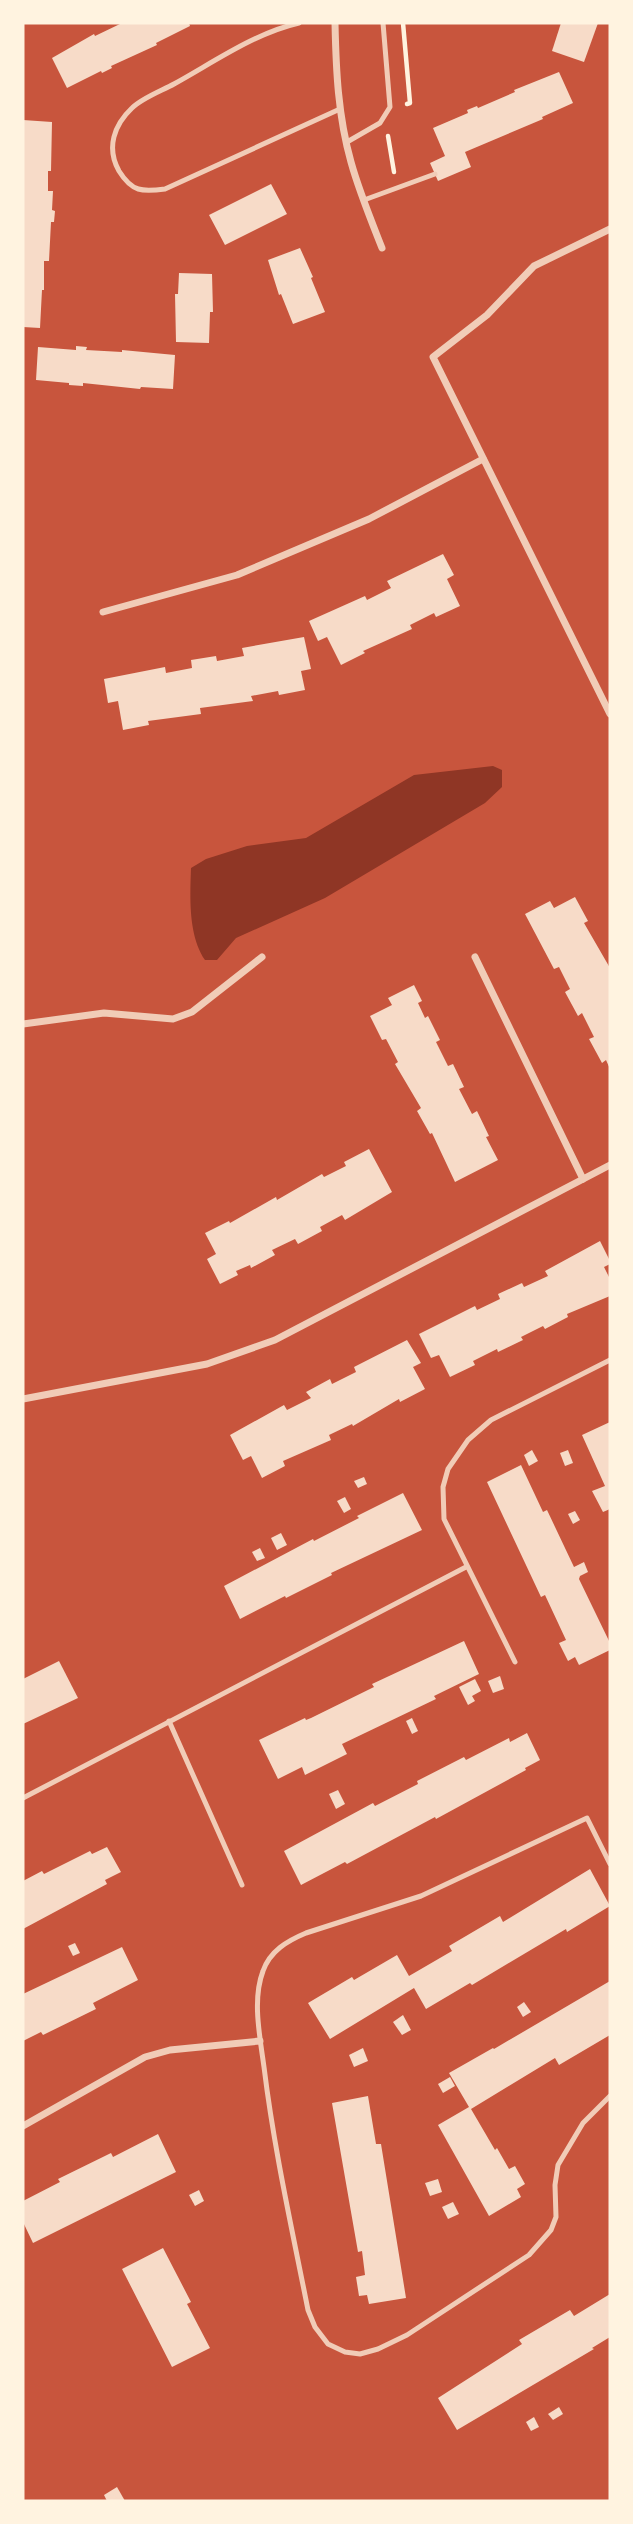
<svg xmlns="http://www.w3.org/2000/svg" width="633" height="2524" font-family="Raleway,sans-serif">
<rect width="100%" height="100%" fill="#c8553d"/>
<path fill="#8f3625" d="M493 766 502 770V787L485 803 325 898 236 938 217 960H205C188 935 190 897 191 868L206 859 247 846 306 838 414 775Z"/>
<g fill="#f7dbc8">
<polygon points="122,23 189,23 190,26 156,43 157,45 111,66 112,68 102,73 101,71 67,88 52,58 94,34 95,36"/>
<polygon points="561,23 598,23 584,62 552,51"/>
<polygon points="559,72 573,103 542,117 543,119 465,152 471,167 438,181 430,163 445,156 433,128 468,113 467,110 477,106 478,108 515,92 514,90"/>
<polygon points="23,120 52,122 51,171 48,171 48,191 53,191 52,210 55,211 54,222 51,222 49,261 44,261 44,290 42,290 40,328 23,327"/>
<polygon points="271,184 287,214 225,245 209,215"/>
<polygon points="300,248 313,277 311,278 325,312 293,324 281,294 279,295 268,260"/>
<polygon points="179,273 212,274 213,312 210,312 209,343 176,342 175,294 178,294"/>
<polygon points="76,346 87,347 86,350 122,352 122,350 175,355 173,389 141,387 140,389 83,383 83,386 69,385 69,383 36,380 38,347 76,350"/>
<polygon points="443,554 454,575 447,579 460,606 436,617 434,613 410,625 412,629 363,651 365,653 341,665 327,637 318,641 309,621 365,596 367,600 391,588 387,581"/>
<polygon points="304,637 311,669 301,671 305,690 279,695 278,691 251,696 253,701 200,708 201,714 148,721 149,725 123,730 118,701 108,703 104,679 165,667 166,673 192,668 191,660 216,656 217,661 244,656 242,648"/>
<polygon points="575,897 588,921 584,923 610,968 610,1069 606,1060 602,1063 589,1039 594,1037 582,1013 578,1016 565,992 570,989 559,967 554,969 525,914 550,901 554,908"/>
<polygon points="414,985 422,1001 418,1003 425,1018 428,1016 440,1040 436,1042 448,1066 453,1064 464,1087 459,1089 472,1114 477,1111 489,1136 486,1137 498,1160 455,1182 432,1133 430,1134 417,1111 421,1108 395,1064 398,1062 386,1039 382,1040 370,1016 392,1005 388,998"/>
<polygon points="369,1149 392,1192 345,1220 342,1215 320,1227 322,1231 298,1244 295,1239 272,1250 275,1255 251,1268 250,1265 236,1271 238,1275 220,1284 207,1259 216,1254 205,1233 229,1221 230,1223 276,1197 277,1200 322,1174 324,1177 346,1166 344,1162"/>
<polygon points="600,1241 610,1261 610,1264 604,1267 610,1279 610,1296 567,1314 568,1317 545,1329 543,1326 521,1337 523,1340 498,1352 497,1349 473,1361 475,1365 450,1377 439,1355 431,1358 419,1334 475,1306 477,1310 500,1299 498,1294 522,1283 524,1287 548,1276 545,1271"/>
<polygon points="407,1340 421,1363 413,1367 425,1389 400,1402 399,1399 353,1426 352,1424 329,1435 331,1440 283,1461 285,1466 262,1478 251,1456 243,1460 230,1435 284,1405 287,1410 311,1398 306,1392 330,1379 332,1384 356,1372 354,1367"/>
<polygon points="610,1422 610,1509 603,1512 592,1491 605,1486 582,1435"/>
<polygon points="532,1450 538,1461 529,1466 524,1455"/>
<polygon points="568,1450 573,1463 565,1466 560,1453"/>
<polygon points="521,1465 543,1512 547,1510 574,1567 584,1562 588,1572 580,1576 579,1579 610,1643 610,1650 579,1665 575,1657 568,1661 559,1643 566,1640 545,1595 541,1597 487,1482"/>
<polygon points="364,1477 367,1484 358,1488 354,1481"/>
<polygon points="403,1493 422,1530 331,1573 332,1575 286,1598 285,1596 240,1619 224,1586 313,1539 314,1541 359,1518 357,1516"/>
<polygon points="345,1497 351,1509 344,1513 337,1501"/>
<polygon points="575,1511 580,1520 573,1524 568,1514"/>
<polygon points="281,1533 287,1545 277,1550 271,1538"/>
<polygon points="260,1548 265,1558 257,1561 252,1552"/>
<polygon points="464,1641 479,1674 434,1696 436,1699 342,1744 347,1754 305,1775 302,1767 278,1779 259,1740 305,1718 306,1720 311,1718 374,1687 372,1684"/>
<polygon points="59,1661 78,1698 23,1724 23,1679"/>
<polygon points="500,1676 504,1689 493,1693 488,1681"/>
<polygon points="475,1679 481,1691 472,1696 475,1701 468,1705 459,1687"/>
<polygon points="412,1718 418,1731 412,1734 406,1721"/>
<polygon points="527,1733 540,1760 525,1768 526,1770 436,1819 435,1817 347,1864 345,1862 301,1885 284,1851 373,1803 375,1806 418,1784 417,1781 464,1757 466,1760 509,1738 510,1742"/>
<polygon points="338,1790 345,1804 336,1809 329,1794"/>
<polygon points="107,1847 121,1872 105,1880 107,1884 23,1929 23,1881 42,1871 44,1874 90,1851 92,1854"/>
<polygon points="590,1869 610,1906 567,1932 566,1929 472,1985 470,1983 426,2009 414,1988 330,2039 308,2003 352,1977 354,1980 397,1955 409,1976 452,1951 449,1946 500,1916 503,1922"/>
<polygon points="75,1943 80,1953 73,1956 68,1946"/>
<polygon points="122,1947 138,1980 93,2003 96,2009 43,2035 41,2032 23,2041 23,1994"/>
<polygon points="610,1981 610,2035 559,2065 555,2058 471,2109 495,2150 497,2148 509,2169 515,2166 525,2184 517,2189 521,2197 489,2216 438,2125 469,2107 449,2073 493,2048 494,2049"/>
<polygon points="524,2002 531,2012 523,2017 517,2007"/>
<polygon points="403,2015 411,2030 402,2035 393,2022"/>
<polygon points="363,2048 368,2061 354,2067 349,2055"/>
<polygon points="450,2077 455,2086 443,2093 438,2084"/>
<polygon points="368,2096 376,2144 381,2144 406,2298 369,2304 367,2295 359,2296 356,2277 365,2275 362,2251 358,2252 332,2103"/>
<polygon points="158,2134 176,2172 33,2243 23,2222 23,2201 60,2182 58,2179 111,2153 113,2157"/>
<polygon points="438,2179 442,2192 430,2196 425,2183"/>
<polygon points="199,2190 204,2201 195,2206 189,2195"/>
<polygon points="453,2202 459,2214 448,2219 442,2207"/>
<polygon points="163,2248 191,2302 187,2304 210,2348 172,2367 122,2269"/>
<polygon points="610,2294 610,2337 592,2348 594,2349 457,2430 438,2398 522,2344 519,2340 570,2310 574,2316"/>
<polygon points="559,2407 563,2414 553,2420 548,2414"/>
<polygon points="534,2417 539,2427 531,2431 526,2422"/>
<polygon points="117,2487 125,2501 107,2501 104,2495"/>
</g>
<g fill="none" stroke-linecap="round" stroke-linejoin="round">
<g stroke="#fff3e0" stroke-width="4.5">
<polyline points="403,23 410,103 407,104"/>
<polyline points="388,136 394,172"/>
</g>
<g stroke="#f1ccb7" stroke-width="5">
<path d="M299 23C255 33 214 62 174 84 161 91 142 98 132 108 114 125 106 148 119 171 132 192 142 192 165 189L340 109"/>
<polyline points="347,142 380,123 390,107 383,23"/>
<polyline points="364,200 435,174"/>
<polyline points="515,1662 444,1519 443,1487 448,1469 468,1440 491,1420 610,1360"/>
<polyline points="169,1721 242,1885"/>
<polyline points="23,1798 466,1567"/>
<path d="M610 1864 587 1818 421 1896 306 1933C287 1941 270 1951 263 1971 252 2000 260 2037 264 2067 274 2149 292 2229 308 2310L315 2327 328 2344 345 2352 360 2354 378 2349 407 2335 529 2255 551 2230 556 2217 555 2185 558 2165 583 2123 610 2096"/>
</g>
<g stroke="#f1ccb7" stroke-width="7">
<path d="M335 23C336 70 338 116 351 162 359 191 371 220 382 248"/>
<polyline points="610,229 534,266 487,315 433,357 610,714"/>
<polyline points="103,612 237,575 369,519 483,459"/>
<polyline points="475,957 583,1179"/>
<polyline points="23,1024 104,1013 173,1019 192,1012 262,957"/>
<polyline points="23,1399 207,1364 275,1340 610,1165"/>
<polyline points="23,2126 145,2057 170,2050 260,2041"/>
</g>
</g>
<rect width="633" height="2524" fill="none" stroke="#fff3e0" stroke-width="49"/>
</svg>
